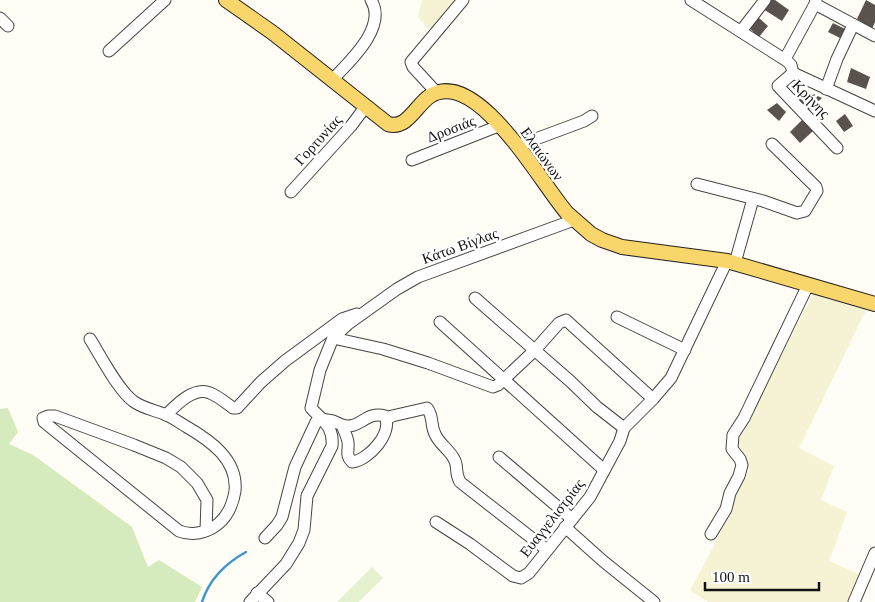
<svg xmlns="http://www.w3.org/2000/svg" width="875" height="602" font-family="Georgia,serif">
<rect width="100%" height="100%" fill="#fffdf5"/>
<g fill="#f6f3d4">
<polygon points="422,0 459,0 433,33 418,17"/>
<polygon points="813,294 867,308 799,448 834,466 821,500 847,512 829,561 863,576 852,602 708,602 690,590 714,546 728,515 734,497 750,469 735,446"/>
</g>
<polygon fill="#d5ebbd" points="8,408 18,432 9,444 33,455 132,527 148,567 159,560 202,587 195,602 0,602 0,409"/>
<polygon fill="#e6f2cf" points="372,567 383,578 359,602 337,602"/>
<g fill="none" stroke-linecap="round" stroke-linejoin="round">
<path stroke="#3f96cf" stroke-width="2.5" d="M202 602C209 580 226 563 246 552"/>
</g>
<g fill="#5a524d">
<polygon points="770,0 775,0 789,10 782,21 763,9"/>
<polygon points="866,0 875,5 875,22 872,29 857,19"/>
<polygon points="759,18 768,26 759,37 748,27"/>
<polygon points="833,23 845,29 840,38 828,32"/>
<polygon points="851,68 870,77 866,89 847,82"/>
<polygon points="805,90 822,98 808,111 795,98"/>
<polygon points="777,103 786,112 779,121 767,110"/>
<polygon points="845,114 853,126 844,132 836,121"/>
<polygon points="802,120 813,131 800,143 790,132"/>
</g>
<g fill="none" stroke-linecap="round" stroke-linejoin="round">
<defs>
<g id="minor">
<polyline points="691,0 787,61 791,65 793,73 875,111"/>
<polyline points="816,0 815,4 875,36"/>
<polyline points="0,18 8,26"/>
<polyline points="741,31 765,0"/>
<polyline points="109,51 165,0"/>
<polyline points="785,59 815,4"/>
<polyline points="793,73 778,86 837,148"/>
<path d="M333 79C349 62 388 27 371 0"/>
<polyline points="826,89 837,59 853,25"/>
<polyline points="437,93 413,67 411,62 463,0"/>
<polyline points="517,146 584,121 592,116"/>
<polyline points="412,160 501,125"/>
<polyline points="697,184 763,201 797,213 805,211 817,191 816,187 772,144"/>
<polyline points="291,192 351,126 366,106"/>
<polyline points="735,263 753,199"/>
<polyline points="475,298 570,381 597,407 624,428"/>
<polyline points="617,317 685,350"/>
<polyline points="440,322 604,470"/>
<polyline points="333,338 383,349 428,363 493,387 498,385 535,350 559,323 566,320 653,399"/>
<path d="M90 339C100 355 118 390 133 401 142 408 154 410 164 414 172 417 180 423 187 427 211 441 238 460 235 491 233 503 228 516 218 524 207 533 192 536 179 531L44 422 43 418 48 416H55L134 445 166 458 181 467 197 483 207 500 206 531"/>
<path d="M166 415C176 405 194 386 210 393 218 396 226 403 233 408H237L261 382 285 361 342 319 357 314"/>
<path d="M387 419 392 416 427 408C434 417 430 424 435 434 439 444 450 450 454 459 459 467 454 471 460 482L547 550"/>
<polyline points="499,457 572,519"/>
<polyline points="436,522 470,544 513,576 521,578 529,573 590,497 620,441 624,428 653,399 671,378 727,261"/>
<polyline points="565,527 603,561 654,602"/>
<polyline points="711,534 726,509 730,493 739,476 742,465 740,459 732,449 733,435 744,418 808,285"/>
<path d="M265 538 277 525 282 517 295 467 316 422 321 419 333 421 342 425C344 431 347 436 348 442 349 451 345 455 352 462 369 460 393 433 385 416 366 410 359 431 342 425"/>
<polyline points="257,593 268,602"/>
<path d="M250 602 286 564 299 543 304 530 307 496 332 446C334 427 323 421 311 408L320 370 333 338 348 324 397 289 418 277 574 220"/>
<polyline points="854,602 875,553"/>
</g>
<path id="major" d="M226 0 273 33 388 124C407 130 416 105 430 96 477 66 542 185 567 213L591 234 602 240 622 247 727 261 875 304"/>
</defs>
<use href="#minor" stroke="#444" stroke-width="13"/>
<use href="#major" stroke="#222" stroke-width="16"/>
<use href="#minor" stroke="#fff" stroke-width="11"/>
<use href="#major" stroke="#f9d66b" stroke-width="14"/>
</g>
<g text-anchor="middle" stroke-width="5" stroke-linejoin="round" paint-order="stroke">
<g font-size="15" fill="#111" stroke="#fff">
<text transform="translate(811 99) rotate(46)" y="5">Κρήνης</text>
<text transform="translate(451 129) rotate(-21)" y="5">Δροσιάς</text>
<text transform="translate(318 140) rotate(-48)" y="5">Γορτυνίας</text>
<text transform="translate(542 154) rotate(54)" y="5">Ελαιώνων</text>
<text transform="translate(460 246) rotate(-20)" y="5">Κάτω Βίγλας</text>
<text transform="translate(552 518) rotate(-52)" y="5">Ευαγγελιστρίας</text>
</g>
</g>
<path d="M705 582v8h114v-8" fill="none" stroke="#111111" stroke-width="2.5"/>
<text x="712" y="582" font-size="15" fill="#111111" stroke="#ffffff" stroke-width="4" paint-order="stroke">100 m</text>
</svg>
